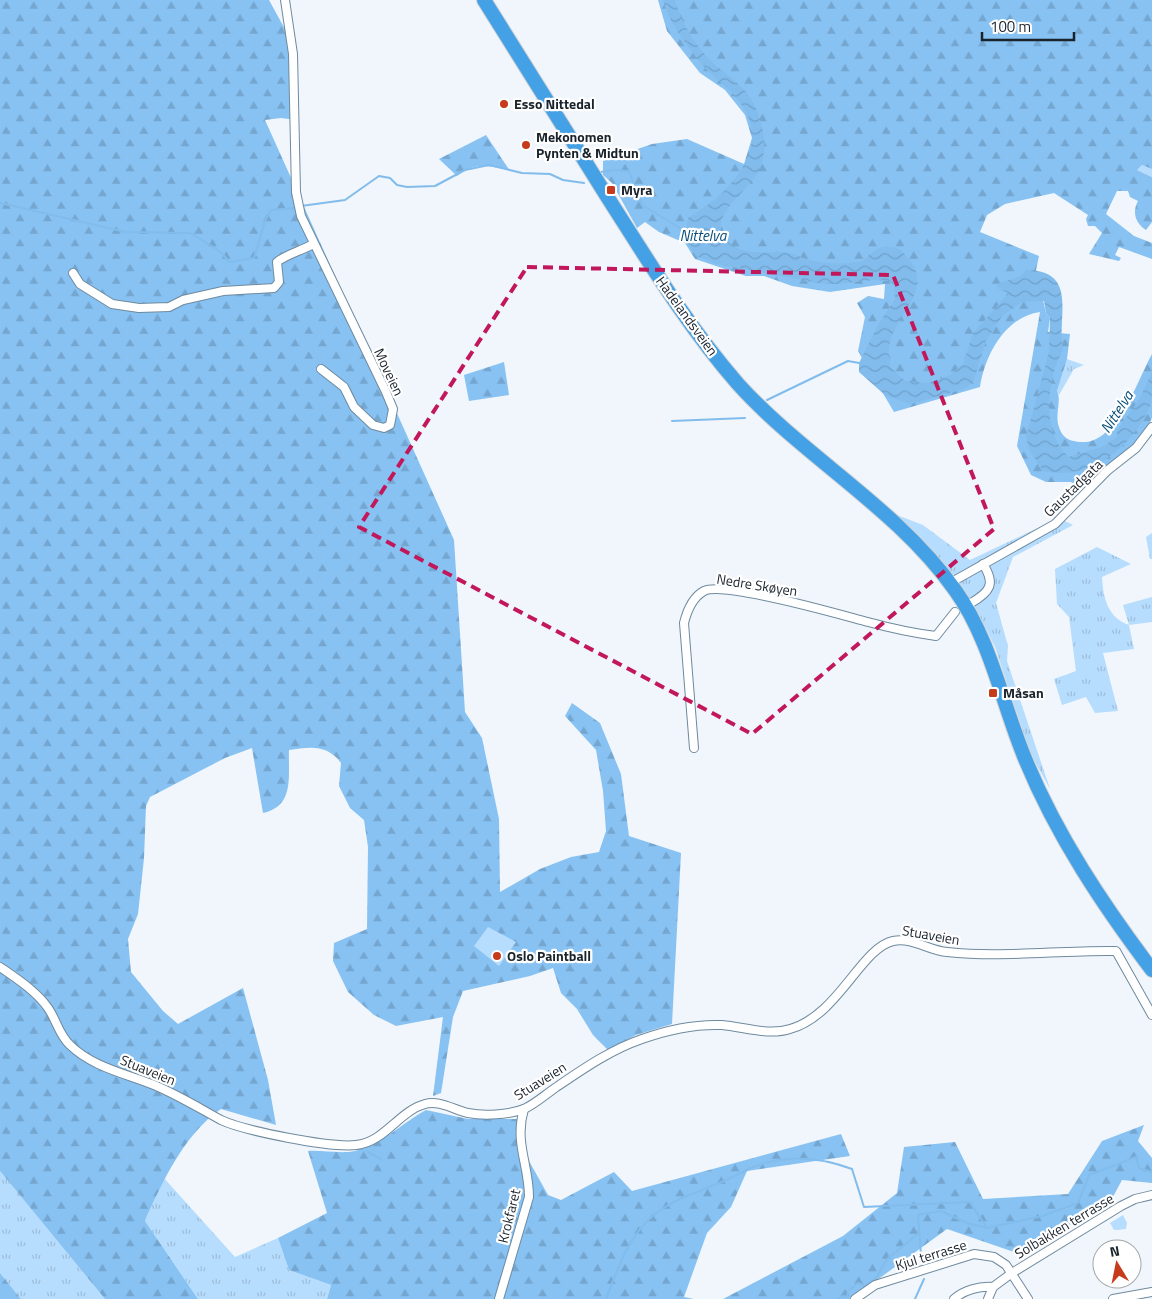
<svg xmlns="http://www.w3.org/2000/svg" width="1152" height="1299" font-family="'Titillium Web',sans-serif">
<defs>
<pattern id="grass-tufts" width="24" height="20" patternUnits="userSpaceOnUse" patternTransform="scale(1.25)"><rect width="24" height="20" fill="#b7ddfe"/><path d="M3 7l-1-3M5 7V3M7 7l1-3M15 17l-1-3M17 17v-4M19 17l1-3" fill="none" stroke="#9dbdda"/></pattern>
<pattern id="forest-firs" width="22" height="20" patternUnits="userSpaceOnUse" patternTransform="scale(1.25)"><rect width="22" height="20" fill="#87c2f2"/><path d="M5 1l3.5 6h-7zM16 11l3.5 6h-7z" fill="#74a6d0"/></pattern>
<pattern id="park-crowns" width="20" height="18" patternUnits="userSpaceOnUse" patternTransform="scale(1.25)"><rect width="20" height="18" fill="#b7ddfe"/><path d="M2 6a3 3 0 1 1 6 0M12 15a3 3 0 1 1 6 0" fill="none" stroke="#9dbdda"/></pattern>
<pattern id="water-waves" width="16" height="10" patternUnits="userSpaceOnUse" patternTransform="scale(1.25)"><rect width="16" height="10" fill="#81bcec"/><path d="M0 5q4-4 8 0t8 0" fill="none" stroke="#6fa1cb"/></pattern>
</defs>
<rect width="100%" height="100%" fill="#f0f6fb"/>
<g fill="url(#grass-tufts)">
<polygon points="1142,165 1152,169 1152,177 1137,170"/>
<polygon points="1067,359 1084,365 1074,369 1059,395 1057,391"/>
<polygon points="897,515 923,525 970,560 1059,518 1073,525 1013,557 996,603 1008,646 1007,661 1050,789 1030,753 995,647 975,607 948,570"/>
<polygon points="1152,533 1152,559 1150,559 1146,537"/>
<path d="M1097 547 1131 564 1102 577C1103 598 1108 618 1129 625L1123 605 1152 597V622L1129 625 1134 649 1103 653 1118 711 1095 713 1086 697 1062 705 1054 679 1076 671 1069 617 1057 604 1055 569Z"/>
<polygon points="0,1171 105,1299 21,1299 0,1273"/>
<polygon points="164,1178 235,1257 278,1238 289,1270 331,1285 327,1299 198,1299 145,1221"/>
</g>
<g fill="url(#forest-firs)">
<path d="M0 0H269L292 42 296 120 281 118 265 120 454 540 465 712 482 738 499 819 500 892 540 869 571 857 599 852 606 831 603 791 596 750 565 716 572 703 600 723 621 774 629 836 681 853 672 1024 636 1035 608 1050 593 1035 577 1009 561 993 553 968 530 976 463 991 453 1017 441 1093 433 1096 443 1017 396 1026 374 1015 348 992 333 961 334 943 367 929 368 847 364 820 350 808 339 786 341 763C327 744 310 747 289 750 288 776 295 806 263 813L252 748 225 758 150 797 146 806 144 858 138 914 128 939 131 972 163 1011 178 1024 243 988 268 1080 276 1125 221 1109C185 1133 162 1182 145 1221L198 1299H105L0 1171Z"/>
<path d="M658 0H1152V169L1142 165 1137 170 1152 177V222L1146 230C1135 223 1132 212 1138 201L1130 197 1128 191H1117L1106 214 1134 236 1152 243V259L1119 247 1115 255 1121 258 1119 261 1089 254 1102 233 1095 226H1088L1086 219 1088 215 1054 193 1005 204 987 215 980 232 1039 256 1036 270 1046 313 1050 318 1048 332 1070 334 1067 359 1057 391C1063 403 1051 418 1063 435 1067 440 1075 442 1081 442 1117 445 1138 379 1152 354V418L1148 426 1133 445 1083 490 1071 482H1046L1031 475 1017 446 1040 312C1005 317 985 355 980 387L894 412 858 351 865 317 857 303 868 296 884 299 885 284 830 292 792 286 764 276H746L695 259 685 243 659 232 645 222 637 228 612 183 603 175V161L652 144 687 139 744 164 752 138 745 115 725 90 700 73 667 31Z"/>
<path d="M486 135 510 171C491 165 473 162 457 176L439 159Z"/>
<polygon points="504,362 509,395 469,401 464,375"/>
<path d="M426 1110 468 1119H520L524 1152 548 1195 561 1200 614 1172 632 1191 841 1134 850 1156 747 1171 731 1207 707 1233 684 1297 694 1299H327L331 1285 289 1270 278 1238 327 1213 308 1151C322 1150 341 1154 355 1151 383 1144 402 1123 426 1110Z"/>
<polygon points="1144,1125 1138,1141 1152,1158 1152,1183 1122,1180 1108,1206 1014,1252 947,1229 851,1299 723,1299 843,1236 897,1193 904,1147 955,1142 983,1199 1068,1194 1102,1141"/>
<polygon points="0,1273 21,1299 0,1299"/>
</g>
<polygon fill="url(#park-crowns)" points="1123,1215 1127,1223 1126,1229 1114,1230 1110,1223"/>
<polygon fill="#b7ddfe" points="488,927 516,942 499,966 474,946"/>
<path fill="url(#water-waves)" d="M663 0H675C680 19 693 42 706 56 724 75 748 85 757 111 764 129 767 148 761 166 753 190 707 213 725 238 739 257 765 251 785 252 792 252 799 257 806 259 823 264 846 265 863 261 871 253 879 244 892 247 900 248 902 251 907 257 937 289 893 316 889 347 889 353 890 361 890 367L905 381 928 383 950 375 963 364 973 333 1009 293 1000 290 997 287 999 283 1021 276 1026 270C1080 270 1056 319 1063 349 1047 380 1040 432 1069 457L1104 446 1117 437V430L1140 398 1152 372C1152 381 1152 394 1151 403 1135 446 1090 482 1043 471L1030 451 1026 437 1049 352 1050 318 1046 313 1044 301 1022 302 1002 316 986 341 973 383 964 389 911 404 886 396 859 372V363L878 325 895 299 894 286 890 281 875 280 837 284 818 283 716 264 696 256 685 241 688 218C699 210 712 203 722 193 752 163 766 130 733 94 722 83 709 74 700 62 686 45 669 22 663 0Z"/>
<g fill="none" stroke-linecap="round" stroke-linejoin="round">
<g stroke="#81bcec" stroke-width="2">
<polyline points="601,172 615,170 629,171 642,205 688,233"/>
<polyline points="0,203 126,232 191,233 222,253 229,262 254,258 265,221 271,210 295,208"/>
<polyline points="301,206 345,200 379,176 390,178 397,185 407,187 435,186 465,170 489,165 522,173 550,174 563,180 584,183"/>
<polyline points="767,400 848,361 859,363"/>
<polyline points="672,421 745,418"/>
<polyline points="348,1149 362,1149"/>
<polyline points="368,1152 381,1159"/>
<polyline points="921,1255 918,1215 941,1211 967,1223 987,1228 1042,1216 1078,1203 1089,1175 1136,1157 1139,1168 1152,1172"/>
<path d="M606 1299C618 1268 628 1236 655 1214 672 1200 697 1192 717 1184 729 1180 740 1173 751 1168 784 1154 820 1157 852 1169L864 1207 970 1202 987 1228"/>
<polyline points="838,1299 843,1296 847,1297 848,1291 858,1283 865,1286 876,1278 887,1259 919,1233"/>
<polyline points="915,1299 924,1279"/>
</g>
<defs>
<g id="street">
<polyline points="285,0 293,54 296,192 301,216 386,392 393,409 390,425 384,428 373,425 354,407 344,387 321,369"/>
<path d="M73 273 80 284 112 304 139 308 169 307 183 300 223 291 274 288 279 282 277 262C287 254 301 251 313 244"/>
<polyline points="950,583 1055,524 1108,470 1136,448 1152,427"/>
<path d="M971 603C990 592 996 584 983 564"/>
<path d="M694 748 684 623C687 611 693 597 704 591 725 581 841 615 868 622 890 628 913 633 936 636L955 612"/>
<path d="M0 967C16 978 36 991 48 1008 56 1019 59 1035 70 1045 92 1067 127 1074 154 1085 178 1095 199 1108 221 1120 245 1131 330 1148 356 1145 385 1142 399 1111 425 1104 440 1100 454 1110 468 1113 483 1116 509 1115 524 1109 535 1104 545 1095 555 1088 583 1069 610 1050 642 1039 667 1030 695 1024 722 1025 744 1027 769 1036 790 1029 838 1016 861 948 893 941 913 937 929 951 947 952 1003 958 1060 950 1116 951L1152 1015"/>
<path d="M499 1299 529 1197C529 1165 514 1142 524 1109"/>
<polyline points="855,1299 875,1285 974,1254 994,1257 1006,1265 1028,1299"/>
<path d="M954 1299C964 1290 979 1286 993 1287"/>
<polyline points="988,1299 993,1287 1012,1273 1121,1206 1135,1199 1152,1195"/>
<polyline points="1113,1299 1152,1292"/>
</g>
<path id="highway" d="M484 0C525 66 567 132 608 198 649 262 688 327 738 384 805 458 897 508 955 590 991 640 1002 704 1026 761 1057 836 1103 905 1152 970"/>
</defs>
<use href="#street" stroke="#6f8a9f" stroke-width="10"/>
<use href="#highway" stroke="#d1d3d5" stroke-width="16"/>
<use href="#street" stroke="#fff" stroke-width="8"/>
<use href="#highway" stroke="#45a1e5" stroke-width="14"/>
</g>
<path fill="none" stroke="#c2185b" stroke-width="4" stroke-dasharray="10 6" stroke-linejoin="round" d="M527 267 893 275 994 529 752 734 359 527Z"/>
<g fill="#c53b1b" stroke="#fff" stroke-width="2">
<circle cx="504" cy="104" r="5"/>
<circle cx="526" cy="145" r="5"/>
<rect x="606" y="185" width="10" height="10" rx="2.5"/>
<rect x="988" y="688" width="10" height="10" rx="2.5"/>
<circle cx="497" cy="956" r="5"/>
</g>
<g text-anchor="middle" stroke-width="4.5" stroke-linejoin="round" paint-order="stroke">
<g font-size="14" font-weight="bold" fill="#19232c" stroke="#fff" text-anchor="start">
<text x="514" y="109">Esso Nittedal</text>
<text x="536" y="142">Mekonomen<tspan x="536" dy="16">Pynten &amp; Midtun</tspan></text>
<text x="621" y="195">Myra</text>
<text x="1003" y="698">Måsan</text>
<text x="507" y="961">Oslo Paintball</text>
</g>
<g font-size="14" fill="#19232c" stroke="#fff">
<text transform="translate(687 316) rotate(54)" y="5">Hadelandsveien</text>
<text transform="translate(389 372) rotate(65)" y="5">Moveien</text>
<text transform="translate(1073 488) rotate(-44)" y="5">Gaustadgata</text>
<text transform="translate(757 585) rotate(9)" y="5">Nedre Skøyen</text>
<text transform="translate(931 935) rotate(10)" y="5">Stuaveien</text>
<text transform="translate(148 1070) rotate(22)" y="5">Stuaveien</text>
<text transform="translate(540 1081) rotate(-32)" y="5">Stuaveien</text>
<text transform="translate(509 1216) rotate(-76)" y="5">Krokfaret</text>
<text transform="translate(1064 1226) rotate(-31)" y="5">Solbakken terrasse</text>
<text transform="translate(931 1255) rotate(-17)" y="5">Kjul terrasse</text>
</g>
<g font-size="15" font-style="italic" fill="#034c78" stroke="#fff">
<text x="703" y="241">Nittelva</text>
<text transform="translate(1117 412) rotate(-57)" y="5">Nittelva</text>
</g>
</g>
<g transform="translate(1117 1264) rotate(350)"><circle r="24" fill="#ffffff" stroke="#a3a7ab"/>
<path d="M0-4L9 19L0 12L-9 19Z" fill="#c53b1b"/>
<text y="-8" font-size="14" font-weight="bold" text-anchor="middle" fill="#19232c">N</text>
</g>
<path d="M982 32v8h92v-8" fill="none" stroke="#19232c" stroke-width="2.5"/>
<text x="990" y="32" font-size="15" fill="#19232c" stroke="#ffffff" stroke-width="4" paint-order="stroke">100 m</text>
</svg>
